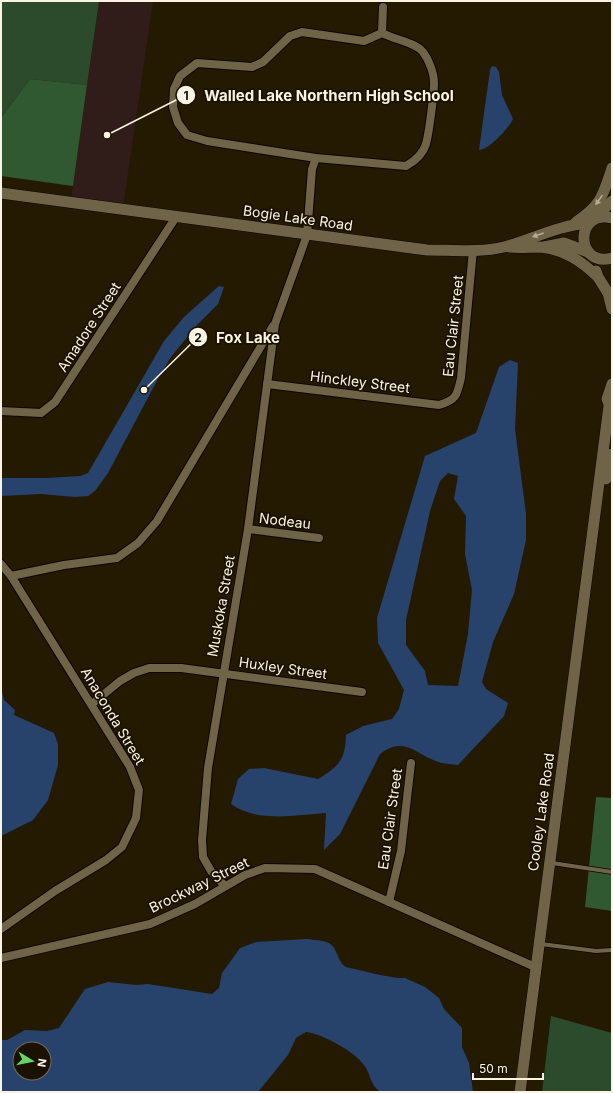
<svg xmlns="http://www.w3.org/2000/svg" width="613" height="1093" font-family="Inter,sans-serif">
<rect width="100%" height="100%" fill="#241a02"/>
<polygon fill="#301d19" points="99,1 153,1 123,207 71,201"/>
<g fill="#2c4b2c">
<polygon points="1,1 99,1 87,85 30,79 1,118"/>
<polygon points="551,1016 612,1033 612,1092 542,1092"/>
</g>
<g fill="#305831">
<polygon points="30,79 87,85 73,186 1,176 1,118"/>
<polygon points="596,797 612,798 612,911 585,907"/>
</g>
<g fill="#27436b" fill-rule="evenodd">
<path d="M492 66 496 67 499 72 502 95 513 119C509 128 489 150 479 150L490 70Z"/>
<polygon points="219,286 224,287 218,304 197,325 171,357 160,375 108,473 95,491 88,496 75,497 41,494 1,496 1,478 47,478 80,476 88,473 164,341 184,317"/>
<path d="M510 360 518 363 515 429 526 514V540L514 594 493 642 482 682 486 689 508 703 504 716 458 765C452 764 447 764 442 763 417 757 406 734 380 754L340 834 324 850 326 813C295 815 258 823 231 804L238 779 249 769 264 768 318 779C339 766 345 761 346 735L363 726 392 719 399 709 404 690 378 643 377 618 425 456 476 433 499 367ZM448 473 458 476 454 499 466 516 465 554 472 590 468 634 458 686 428 685 425 671 406 645V620L430 511 440 481Z"/>
<polygon points="1,686 4,700 15,710 14,715 54,733 58,744 58,765 48,800 33,820 1,836"/>
<path d="M307 939C314 940 322 940 329 943 338 948 337 962 346 967L380 975 398 978H405L425 987 439 998 444 1009 462 1028V1047L469 1063 473 1092H380C371 1085 371 1077 366 1068 358 1053 323 1034 306 1032L296 1038 288 1055 258 1092H1V1040H7L25 1030 47 1031 59 1028 85 989 108 982 136 985 148 984 212 994 219 988 222 973 240 948 256 942ZM20 1049H44V1073H20Z"/>
</g>
<g fill="none" stroke-linecap="round" stroke-linejoin="round">
<defs>
<g id="lane">
<polyline points="552,863 612,872"/>
<polyline points="541,944 596,951 612,950"/>
</g>
<g id="street">
<path d="M382 33 364 41 302 32 290 36 263 62 252 67 197 63 180 76 174 89 173 107 178 123 187 135 207 141 316 158 406 166C415 161 423 154 426 144 429 133 434 94 434 83 434 73 429 60 423 52 415 42 395 40 382 33L383 7"/>
<path d="M267 384 439 405C456 400 457 396 461 378L473 250"/>
<polyline points="1,411 41,413 55,402 176,217"/>
<polyline points="248,529 319,538"/>
<polyline points="1,564 11,576 130,767 139,790 136,818 122,847 106,860 55,891 1,929"/>
<polyline points="11,576 64,565 117,558 138,543 157,521 273,326"/>
<polyline points="92,704 120,681 134,673 149,668 181,668 362,692"/>
<polyline points="225,886 211,871 203,857 202,840 208,768 248,529 275,324 307,235 312,169 316,158"/>
<polyline points="389,902 401,851 411,763"/>
<polyline points="1,958 150,924 195,904 245,875 265,868 315,869 535,967"/>
</g>
<g id="secondary">
<path d="M1 193 427 250C452 250 479 253 504 247 533 239 559 225 589 223"/>
<path d="M612 218C574 209 575 268 612 258"/>
<polyline points="594,219 612,201"/>
<path d="M576 222C601 205 603 196 612 168"/>
<path d="M509 247C520 248 530 247 540 247 564 249 581 261 598 277"/>
<polyline points="544,247 564,243 588,252"/>
<polyline points="596,271 598,277 608,293 612,309"/>
<polyline points="612,384 607,399 612,411"/>
<polyline points="606,479 612,454"/>
<polyline points="520,1092 609,406"/>
</g>
</defs>
<use href="#lane" stroke="#0d0500" stroke-width="5.5"/>
<use href="#street" stroke="#0d0500" stroke-width="10"/>
<use href="#secondary" stroke="#0d0500" stroke-width="12"/>
<use href="#lane" stroke="#6f6348" stroke-width="4"/>
<use href="#street" stroke="#6f6348" stroke-width="8"/>
<use href="#secondary" stroke="#6f6348" stroke-width="11"/>
</g>
<defs><path id="oneway-solid" d="M-6-.8H1V-3.2L6.5 0L1 3.2V.8H-6Z"/></defs>
<g fill="#b5ac96">
<use href="#oneway-solid" transform="translate(599 200) rotate(125)"/>
<use href="#oneway-solid" transform="translate(538 235) rotate(161)"/>
</g>
<g text-anchor="middle" stroke-width="3.5" stroke-linejoin="round" paint-order="stroke">
<g font-size="14" fill="#fbf4e4" stroke="#1b1100">
<text transform="translate(298 218) rotate(8)" y="5">Bogie Lake Road</text>
<text transform="translate(453 326) rotate(-84)" y="5">Eau Clair Street</text>
<text transform="translate(89 327) rotate(-57)" y="5">Amadore Street</text>
<text transform="translate(360 382) rotate(7)" y="5">Hinckley Street</text>
<text transform="translate(285 521) rotate(7)" y="5">Nodeau</text>
<text transform="translate(221 606) rotate(-80)" y="5">Muskoka Street</text>
<text transform="translate(283 668) rotate(8)" y="5">Huxley Street</text>
<text transform="translate(113 716) rotate(59)" y="5">Anaconda Street</text>
<text transform="translate(541 812) rotate(-82)" y="5">Cooley Lake Road</text>
<text transform="translate(390 819) rotate(-82)" y="5">Eau Clair Street</text>
<text transform="translate(199 885) rotate(-26)" y="5">Brockway Street</text>
</g>
</g>
<path fill="none" stroke="#fbf4e4" stroke-width="1.5" d="M107 135L186 95M144 390L198 337"/>
<g fill="#fbf4e4" stroke="#1b1100" stroke-width="1.5">
<circle cx="107" cy="135" r="4"/>
<circle cx="144" cy="390" r="4"/>
<circle cx="186" cy="95" r="10"/>
<circle cx="198" cy="337" r="10"/>
</g>
<g font-size="12" text-anchor="middle" font-weight="bold" fill="#111">
<text x="186" y="100">1</text>
<text x="198" y="342">2</text>
</g>
<g font-size="15" text-anchor="middle" font-weight="bold" fill="#fbf4e4" stroke="#1b1100" stroke-width="3.5" stroke-linejoin="round" paint-order="stroke">
<text x="329" y="101">Walled Lake Northern High School</text>
<text x="248" y="343">Fox Lake</text>
</g>
<rect width="613" height="1093" fill="none" stroke="#fbf4e4" stroke-width="4"/>
<g transform="translate(32 1061) rotate(100)"><circle r="19" fill="#1b1100" stroke="#756c5b"/>
<path d="M0-3L7 15L0 10L-7 15Z" fill="#68d465"/>
<text y="-6" font-size="11" font-weight="bold" text-anchor="middle" fill="#fbf4e4">N</text>
</g>
<path d="M473 1073v6h70v-6" fill="none" stroke="#fbf4e4" stroke-width="2"/>
<text x="479" y="1073" font-size="12" fill="#fbf4e4" stroke="#1b1100" stroke-width="3" paint-order="stroke">50 m</text>
</svg>
